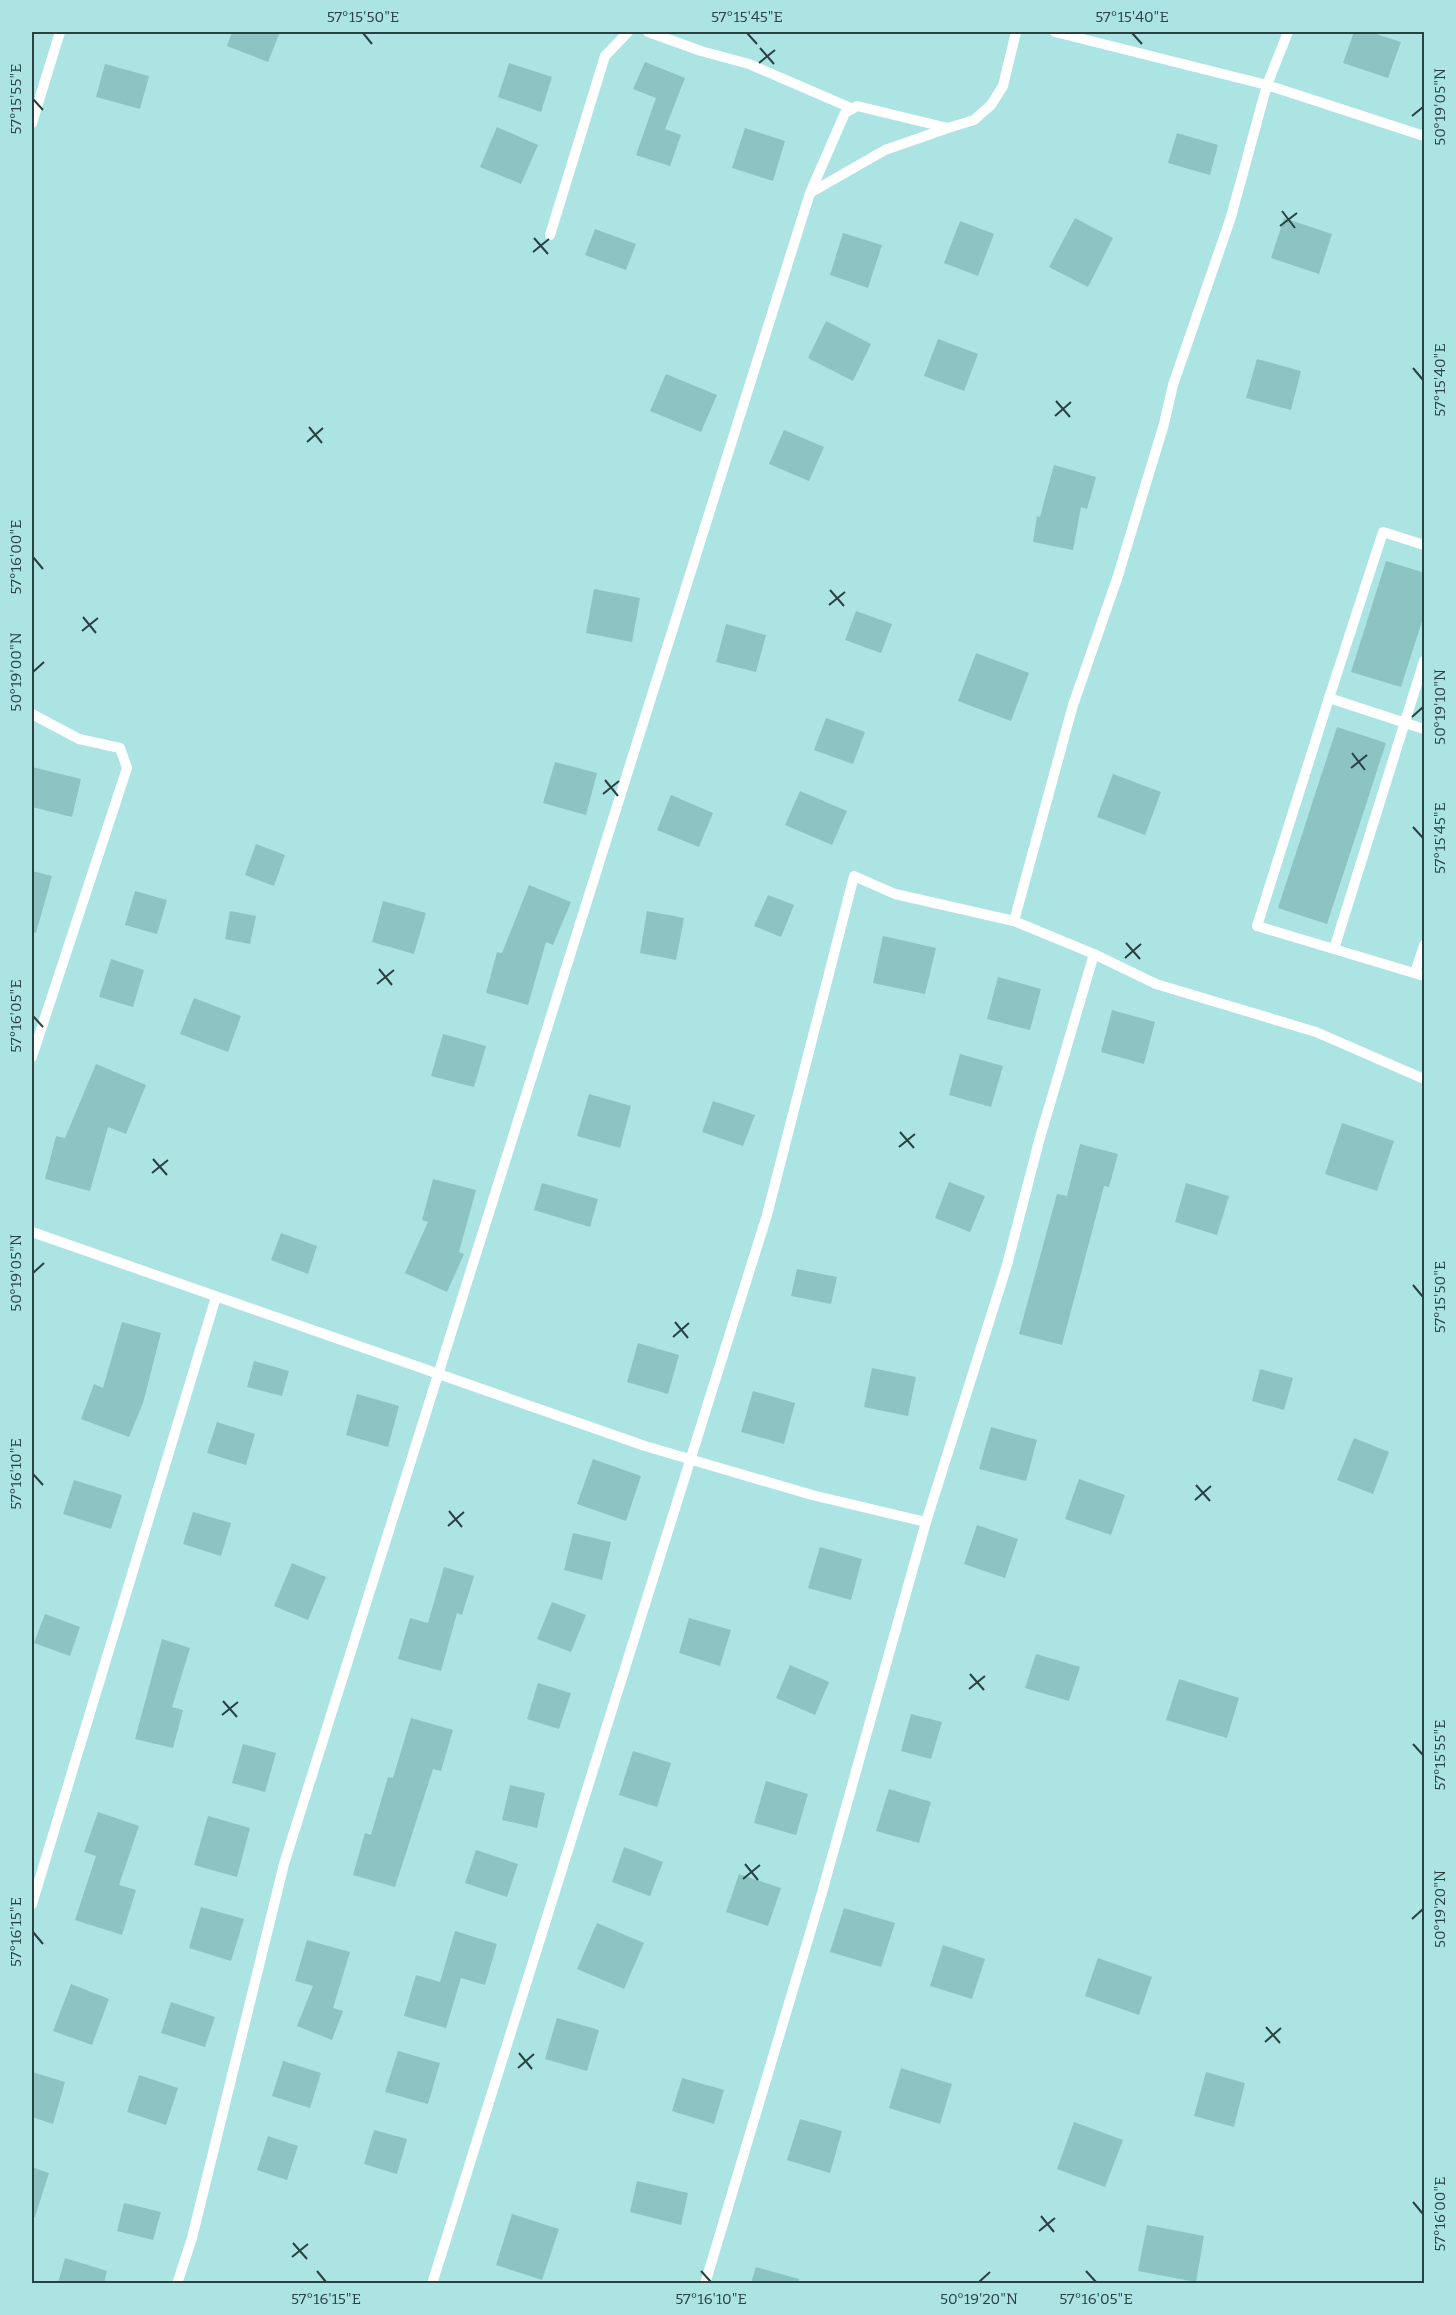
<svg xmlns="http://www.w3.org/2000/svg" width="1456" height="2315" font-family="Bitter,serif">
<rect width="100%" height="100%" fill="#abe4e3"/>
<g fill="#8cc4c3">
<polygon points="232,32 280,32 268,62 227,46"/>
<polygon points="1354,32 1370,32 1401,42 1388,78 1343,63"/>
<polygon points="645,62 685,78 665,129 681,135 670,166 636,155 656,98 633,89"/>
<polygon points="509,63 552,77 541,112 498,97"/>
<polygon points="105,64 149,76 140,109 96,97"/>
<polygon points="497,127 538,145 521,184 480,167"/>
<polygon points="745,128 785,141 773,181 732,168"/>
<polygon points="1177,133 1218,145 1210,175 1168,163"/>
<polygon points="1075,218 1113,238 1088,287 1049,267"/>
<polygon points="1284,218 1332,234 1319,274 1271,258"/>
<polygon points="960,221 994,234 978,276 944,263"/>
<polygon points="595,229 636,244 626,270 585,255"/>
<polygon points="843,233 882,245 868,288 830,275"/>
<polygon points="826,321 871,344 853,381 808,358"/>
<polygon points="938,339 978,354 964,391 924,376"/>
<polygon points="1257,359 1301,371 1291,410 1246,398"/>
<polygon points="666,374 717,395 701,432 650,411"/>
<polygon points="784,430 824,447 809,481 769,464"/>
<polygon points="1054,465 1096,477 1087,509 1081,507 1073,550 1033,542 1037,516 1040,517"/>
<polygon points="1386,561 1425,573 1425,612 1401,687 1351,672"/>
<polygon points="594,589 640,598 632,642 586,633"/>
<polygon points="856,611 892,624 881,653 845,640"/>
<polygon points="726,624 766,635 756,672 716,662"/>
<polygon points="976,653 1029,673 1011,721 958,701"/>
<polygon points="826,718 865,732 853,764 814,750"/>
<polygon points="1337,727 1386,743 1327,924 1278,908"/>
<polygon points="555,762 597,773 586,815 543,803"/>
<polygon points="32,767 81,779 72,817 32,807"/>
<polygon points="1113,774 1161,792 1145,835 1097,817"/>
<polygon points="800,791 847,811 832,845 785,825"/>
<polygon points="671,795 713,813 699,847 657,830"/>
<polygon points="256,844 285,855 274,886 245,875"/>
<polygon points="32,871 52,876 36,933 32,932"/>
<polygon points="529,885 571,902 553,945 546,942 528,1005 486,993 497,952 502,953"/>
<polygon points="135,891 167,900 157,934 125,925"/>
<polygon points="768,895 794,905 781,937 754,926"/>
<polygon points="383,901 426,913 414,954 372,942"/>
<polygon points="230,911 256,916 250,944 225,939"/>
<polygon points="647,911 684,918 676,960 640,953"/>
<polygon points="883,936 936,948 925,994 873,983"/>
<polygon points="111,959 144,970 133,1007 99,997"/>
<polygon points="998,977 1041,989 1030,1030 987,1019"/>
<polygon points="194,998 241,1016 228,1052 180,1034"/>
<polygon points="1112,1010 1155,1022 1144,1064 1101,1052"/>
<polygon points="443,1034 486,1046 474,1087 431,1076"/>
<polygon points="960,1054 1003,1066 991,1107 949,1095"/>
<polygon points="96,1064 146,1085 126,1134 108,1127 90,1191 45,1179 56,1136 65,1138"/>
<polygon points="589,1094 631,1106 620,1148 577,1136"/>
<polygon points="713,1101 755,1115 743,1146 702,1132"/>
<polygon points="1342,1123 1394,1141 1377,1191 1325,1174"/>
<polygon points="1080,1144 1118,1154 1109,1187 1104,1186 1062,1345 1019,1334 1057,1194 1067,1196"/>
<polygon points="433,1179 476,1190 459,1252 464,1254 447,1292 405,1273 428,1222 422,1220"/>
<polygon points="949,1182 985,1196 970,1232 935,1218"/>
<polygon points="542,1183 598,1199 590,1227 534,1210"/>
<polygon points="1186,1183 1229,1196 1217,1235 1175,1222"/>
<polygon points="281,1233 317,1246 308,1274 271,1260"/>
<polygon points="797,1269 837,1277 831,1304 791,1296"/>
<polygon points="122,1322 161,1333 143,1403 129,1437 81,1419 94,1384 103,1388"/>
<polygon points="638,1343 679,1355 668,1394 627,1382"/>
<polygon points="254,1361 289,1371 282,1396 247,1387"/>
<polygon points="872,1368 916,1377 908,1416 864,1407"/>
<polygon points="1260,1369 1293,1378 1284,1410 1252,1401"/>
<polygon points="753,1391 795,1403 784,1444 741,1432"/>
<polygon points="357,1394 399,1406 388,1447 346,1435"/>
<polygon points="217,1422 255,1434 246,1465 207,1453"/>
<polygon points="991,1427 1037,1440 1026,1481 979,1469"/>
<polygon points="1354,1438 1389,1452 1373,1494 1337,1480"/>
<polygon points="593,1459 641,1476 626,1521 577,1504"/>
<polygon points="1079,1479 1125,1495 1111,1535 1065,1519"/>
<polygon points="74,1480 122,1495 111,1529 63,1514"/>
<polygon points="193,1512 231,1523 221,1556 183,1544"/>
<polygon points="977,1525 1018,1539 1005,1578 964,1564"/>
<polygon points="573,1533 611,1542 602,1580 564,1570"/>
<polygon points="820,1547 862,1559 851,1600 808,1588"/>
<polygon points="292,1563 326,1577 308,1620 274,1606"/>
<polygon points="444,1567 474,1576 462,1615 457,1613 441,1671 398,1659 410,1618 428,1623"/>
<polygon points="552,1602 586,1615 571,1652 537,1639"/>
<polygon points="45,1614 80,1627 70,1656 34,1643"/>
<polygon points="689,1618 731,1630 720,1666 679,1653"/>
<polygon points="162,1639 190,1648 172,1707 183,1710 173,1748 135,1739"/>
<polygon points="1036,1654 1080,1667 1069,1701 1025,1688"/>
<polygon points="790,1665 829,1682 815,1715 776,1698"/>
<polygon points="1179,1679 1239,1698 1227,1738 1166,1720"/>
<polygon points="538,1683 571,1693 559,1729 527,1719"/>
<polygon points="911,1714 942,1722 931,1759 901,1751"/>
<polygon points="411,1718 453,1730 441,1771 433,1769 395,1887 353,1875 365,1833 371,1835 388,1777 393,1778"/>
<polygon points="243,1744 276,1753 265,1792 232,1783"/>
<polygon points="633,1751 671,1763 657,1807 619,1795"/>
<polygon points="766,1781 808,1794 796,1835 754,1823"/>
<polygon points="510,1785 545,1793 537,1828 502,1820"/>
<polygon points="889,1789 931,1802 919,1843 876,1831"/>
<polygon points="98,1812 139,1826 119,1885 136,1890 122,1935 75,1920 96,1856 84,1852"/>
<polygon points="208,1816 250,1828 237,1877 194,1865"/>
<polygon points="624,1847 663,1862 650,1896 612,1882"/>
<polygon points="476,1850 518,1864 507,1897 465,1883"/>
<polygon points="739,1874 781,1888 768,1926 726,1912"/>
<polygon points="201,1907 244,1919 231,1961 189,1948"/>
<polygon points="844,1908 895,1923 881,1967 830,1952"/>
<polygon points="597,1923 644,1943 624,1989 577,1969"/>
<polygon points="455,1931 497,1944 485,1985 461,1978 446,2028 404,2016 416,1975 440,1982"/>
<polygon points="307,1940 350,1952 333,2008 343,2011 332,2040 297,2026 313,1986 295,1981"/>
<polygon points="943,1945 985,1959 972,1999 930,1986"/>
<polygon points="1098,1958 1152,1977 1139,2015 1085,1996"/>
<polygon points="71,1984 109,1999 92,2045 53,2031"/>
<polygon points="171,2002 215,2017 205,2047 161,2033"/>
<polygon points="557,2018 599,2030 587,2071 545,2059"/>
<polygon points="398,2051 440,2063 428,2104 385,2092"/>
<polygon points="283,2061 321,2073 310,2108 272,2096"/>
<polygon points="901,2068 952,2084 940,2124 889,2108"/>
<polygon points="32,2072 65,2082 53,2124 32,2117"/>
<polygon points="1206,2072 1245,2083 1234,2127 1194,2116"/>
<polygon points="139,2075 178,2088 166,2125 127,2112"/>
<polygon points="682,2078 724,2090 714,2124 672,2111"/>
<polygon points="800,2119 842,2131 830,2173 787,2160"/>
<polygon points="1074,2122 1123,2140 1105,2187 1057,2169"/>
<polygon points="374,2130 407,2139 397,2174 364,2164"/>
<polygon points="268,2136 298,2146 287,2180 257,2170"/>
<polygon points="32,2167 49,2173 35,2217 32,2216"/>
<polygon points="637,2181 688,2193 681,2225 630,2212"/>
<polygon points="124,2203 161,2212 153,2240 117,2231"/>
<polygon points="512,2214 559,2229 542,2280 496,2265"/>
<polygon points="1147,2225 1204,2236 1196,2282 1138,2271"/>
<polygon points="65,2258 107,2271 104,2283 58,2283"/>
<polygon points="756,2267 799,2279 798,2283 751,2283"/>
</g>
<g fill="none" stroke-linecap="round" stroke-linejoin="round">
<g stroke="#fff" stroke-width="10">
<polyline points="648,32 701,51 749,64 851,108"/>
<polyline points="1055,32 1267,85 1424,136"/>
<polyline points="32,123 60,32"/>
<polyline points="810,193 885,150 948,128"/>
<polyline points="550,235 605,56 628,32"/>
<polyline points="1424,545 1383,532 1329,698 1424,729"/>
<polyline points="1329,698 1257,926 1424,976"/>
<polyline points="32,714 79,739 120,748 127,768 32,1057"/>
<polyline points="1014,921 1073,705 1117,579 1164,424 1173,385 1231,217 1267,85 1288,32"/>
<polyline points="1334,949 1424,661"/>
<polyline points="1094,954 1156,984 1316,1032 1424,1079"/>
<polyline points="1415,973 1424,945"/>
<polyline points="32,1232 645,1446 812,1495 926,1522"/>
<polyline points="32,1904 216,1297"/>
<polyline points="177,2284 192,2238 284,1864 810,193 845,113 857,106 948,128 974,120 991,105 1003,86 1016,32"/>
<polyline points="432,2284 767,1215 854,876 895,894 1014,921 1094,954 1039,1141 1007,1265 926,1522 821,1896 705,2284"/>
</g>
</g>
<path fill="none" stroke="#2a4141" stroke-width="2" d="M363 33 372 44M747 33 757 44M1132 33 1142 44M760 48 774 64M759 63 775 50M33 99 43 110M1412 116 1423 107M1282 211 1295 228M1280 226 1297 213M534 238 548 254M533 252 549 239M1413 368 1423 380M1056 401 1070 417M1055 416 1071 402M309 427 322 443M307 442 323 428M33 557 43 569M830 590 844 606M829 605 845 592M83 617 96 633M82 631 98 618M33 672 44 662M1412 717 1423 707M1352 753 1365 770M1351 768 1367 755M605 780 618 796M603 794 619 781M1413 827 1423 838M1126 943 1140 959M1125 958 1141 944M379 969 392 985M377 984 394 970M33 1016 43 1027M900 1132 914 1148M899 1147 915 1134M153 1159 167 1175M152 1173 168 1160M33 1273 44 1263M1413 1285 1423 1297M675 1322 688 1338M673 1337 689 1323M33 1474 43 1485M1196 1485 1210 1501M1195 1500 1211 1486M449 1511 462 1527M448 1526 464 1512M970 1674 984 1690M969 1689 985 1676M223 1701 237 1717M222 1715 238 1702M1413 1744 1423 1755M745 1864 758 1880M743 1879 760 1865M1412 1919 1423 1909M33 1932 43 1944M1266 2027 1280 2043M1265 2042 1281 2028M519 2053 532 2069M518 2068 534 2054M1413 2202 1423 2214M1041 2216 1054 2232M1039 2231 1055 2218M293 2243 307 2259M292 2257 308 2244M317 2271 326 2282M701 2271 711 2282M1086 2271 1096 2282M979 2282 990 2272"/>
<rect width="1456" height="2315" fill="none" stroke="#abe4e3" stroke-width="66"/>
<rect x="33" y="33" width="1390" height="2249" fill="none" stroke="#2a4141" stroke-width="2"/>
<g font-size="15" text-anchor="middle" fill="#2a4141">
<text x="363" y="22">57°15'50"E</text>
<text x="747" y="22">57°15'45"E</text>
<text x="1132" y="22">57°15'40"E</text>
<text transform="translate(16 99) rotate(-90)" y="5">57°15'55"E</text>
<text transform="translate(1440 107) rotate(-90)" y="5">50°19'05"N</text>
<text transform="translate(1440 380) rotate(-90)" y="5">57°15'40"E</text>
<text transform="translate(16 557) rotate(-90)" y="5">57°16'00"E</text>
<text transform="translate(16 672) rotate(-90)" y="5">50°19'00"N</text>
<text transform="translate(1440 707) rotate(-90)" y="5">50°19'10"N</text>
<text transform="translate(1440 838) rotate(-90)" y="5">57°15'45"E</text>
<text transform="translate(16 1016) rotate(-90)" y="5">57°16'05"E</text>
<text transform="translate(16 1273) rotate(-90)" y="5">50°19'05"N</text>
<text transform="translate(1440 1297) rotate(-90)" y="5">57°15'50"E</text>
<text transform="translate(16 1474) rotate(-90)" y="5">57°16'10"E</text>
<text transform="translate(1440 1755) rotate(-90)" y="5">57°15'55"E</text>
<text transform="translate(1440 1909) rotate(-90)" y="5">50°19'20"N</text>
<text transform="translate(16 1932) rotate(-90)" y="5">57°16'15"E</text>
<text transform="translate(1440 2214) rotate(-90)" y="5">57°16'00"E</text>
<text x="326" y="2304">57°16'15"E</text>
<text x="711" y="2304">57°16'10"E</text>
<text x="979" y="2304">50°19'20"N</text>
<text x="1096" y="2304">57°16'05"E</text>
</g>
</svg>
